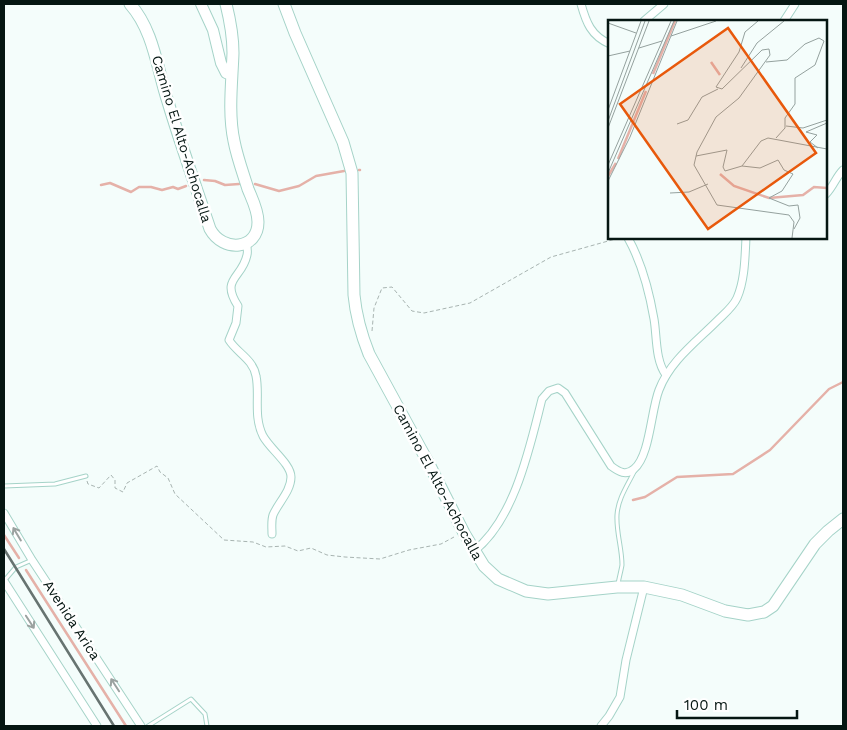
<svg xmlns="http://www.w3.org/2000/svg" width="847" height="730" font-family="'Work Sans',sans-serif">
<rect width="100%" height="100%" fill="#f4fdfb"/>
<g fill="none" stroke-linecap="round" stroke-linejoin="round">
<g stroke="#e5b1a8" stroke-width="2.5">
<polyline points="359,170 360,170"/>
<polyline points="204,180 215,181 225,185 239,184"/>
<polyline points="255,184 279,191 299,186 316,176 344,171"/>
<polyline points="101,185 110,183 131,192 139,187 151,187 162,190 173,187 178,189 186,186"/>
<polyline points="633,500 645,497 677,477 733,474 770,450 829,389 843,382"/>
<polyline points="4,535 19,558"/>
<polyline points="26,570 126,726"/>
</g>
<defs>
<g id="service">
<polyline points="4,486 55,484 86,476"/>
<polyline points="4,581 16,567 32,560"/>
<path d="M618 584C619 578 621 571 622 565 622 548 616 532 617 515 618 499 627 486 634 472"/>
<polyline points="148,726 191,699 205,714 207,726"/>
</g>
<g id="minor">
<path d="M581 4C586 22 591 36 610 44"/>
<polyline points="644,21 664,4"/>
<polyline points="784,21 795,4"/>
<path d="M826 194C833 187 836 177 843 170"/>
<path d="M628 238C642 263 649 290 654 319 657 336 655 360 666 375"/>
<path d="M246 242C247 246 248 251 247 255 242 279 220 278 238 306L236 323 229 340C237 353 253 359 256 376 260 394 253 416 263 436 270 449 291 464 291 477 291 491 278 503 273 515 271 521 272 528 272 534"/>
<polyline points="4,513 32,560 141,726"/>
<path d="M474 551C515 519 530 446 542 399L549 391 558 388 565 393 611 466C619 472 626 476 634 469 650 456 651 410 659 390 670 361 696 342 717 321 724 314 733 307 737 298 745 280 745 256 746 238"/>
<polyline points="4,581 97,726"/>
<polyline points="601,726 609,716 620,697 626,660 644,587"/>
</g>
<polyline id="secondary" points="201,4 213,30 221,63 226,73 231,75"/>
<g id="primary">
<path d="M130 4C154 31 157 69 168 102 181 145 196 187 210 229 223 253 258 250 258 222 258 210 252 199 248 189 243 173 237 157 234 141 228 113 232 82 233 53 233 36 230 20 226 4"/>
<path d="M284 4 295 33 343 142 352 173 354 295C356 316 361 334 369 354L429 464 464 533 484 566 498 579 526 591 548 594 617 587H644L682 595 725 611 748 615 764 612 773 606 815 544 828 531 843 519"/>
</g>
</defs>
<use href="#service" stroke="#a5d3c8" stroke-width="5"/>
<use href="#minor" stroke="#a5d3c8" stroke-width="9"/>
<use href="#secondary" stroke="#a5d3c8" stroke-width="12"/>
<use href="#primary" stroke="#a5d3c8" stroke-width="13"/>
<g stroke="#a8b4b1" stroke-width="1" stroke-dasharray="4 2.5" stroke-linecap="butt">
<polyline points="372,331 374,308 382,288 392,287 412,311 424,313 470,303 551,257 619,238"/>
<polyline points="87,481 88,484 99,488 111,475 115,480 115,488 123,492 127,483 157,466 160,472 168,478 175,494 224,540 253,542 266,547 285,546 298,551 311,548 327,555 345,557 380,559 409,550 441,544 454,537"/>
</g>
<use href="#service" stroke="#fff" stroke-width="3"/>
<use href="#minor" stroke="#fff" stroke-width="7"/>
<use href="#secondary" stroke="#fff" stroke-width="10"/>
<use href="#primary" stroke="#fff" stroke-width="11"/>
<polyline stroke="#677471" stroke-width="2.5" points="4,549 114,726"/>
</g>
<defs><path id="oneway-shaft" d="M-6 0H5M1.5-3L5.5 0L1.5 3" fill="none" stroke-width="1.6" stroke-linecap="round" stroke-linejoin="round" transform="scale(1.25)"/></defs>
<g stroke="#9ba2a0">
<use href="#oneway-shaft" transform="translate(17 534) rotate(-121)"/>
<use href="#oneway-shaft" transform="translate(30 622) rotate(57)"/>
<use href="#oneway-shaft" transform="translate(115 685) rotate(-123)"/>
</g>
<g text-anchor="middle" stroke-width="5" stroke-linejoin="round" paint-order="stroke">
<g font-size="14" fill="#051612" stroke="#fff">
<text transform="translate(182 139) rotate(73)" y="5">Camino El Alto-Achocalla</text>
<text transform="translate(438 482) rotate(62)" y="5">Camino El Alto-Achocalla</text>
<text transform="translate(72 620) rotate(57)" y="5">Avenida Arica</text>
</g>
</g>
<g transform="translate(608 20)">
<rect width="219" height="219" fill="#f4fdfb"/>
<path fill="none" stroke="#e5b1a8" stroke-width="2.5" d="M103 42 112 55M45 54 67 1M10 139 38 71M112 154 126 166 161 178 195 175 206 167 219 168M0 156 8 143"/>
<path fill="none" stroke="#94a19e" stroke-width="1" d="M150 1 137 12 131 32 108 67 114 69 154 30 161 29 162 35 131 78 108 97 89 132 86 145 109 185 181 195 186 202 184 218M0 3 28 13M63 16 108 1M31 28 54 21M0 36 22 31M158 42 179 40 197 24 211 18 216 21 207 45 187 58V84L177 98V108L168 118M133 48 149 23 176 1M0 90 33 1M0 101 37 1M69 104 80 100 94 77 110 69M178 106 195 108 219 100M0 108 41 1M210 128 202 122 209 115 198 112 219 103M88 136 119 130 115 147 117 151 134 146 152 148 170 140 176 150 185 154 174 171 161 178 181 186 190 185 192 198 186 209M0 145 63 1M134 146 153 121 160 118 219 129M0 153 66 1M0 161 22 117 69 1M62 173 81 172 100 164"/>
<path fill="#e8590c" fill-opacity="0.15" stroke="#e8590c" stroke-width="2.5" d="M120 8 208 133 100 209 12 84Z"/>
<rect width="219" height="219" fill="none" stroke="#051612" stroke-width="2.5"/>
</g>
<rect width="847" height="730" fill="none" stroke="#051612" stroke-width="10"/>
<path d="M677 710v8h120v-8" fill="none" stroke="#051612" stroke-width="2.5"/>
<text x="684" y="710" font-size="15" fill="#051612" stroke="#ffffff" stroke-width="4" paint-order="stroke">100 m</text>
</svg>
